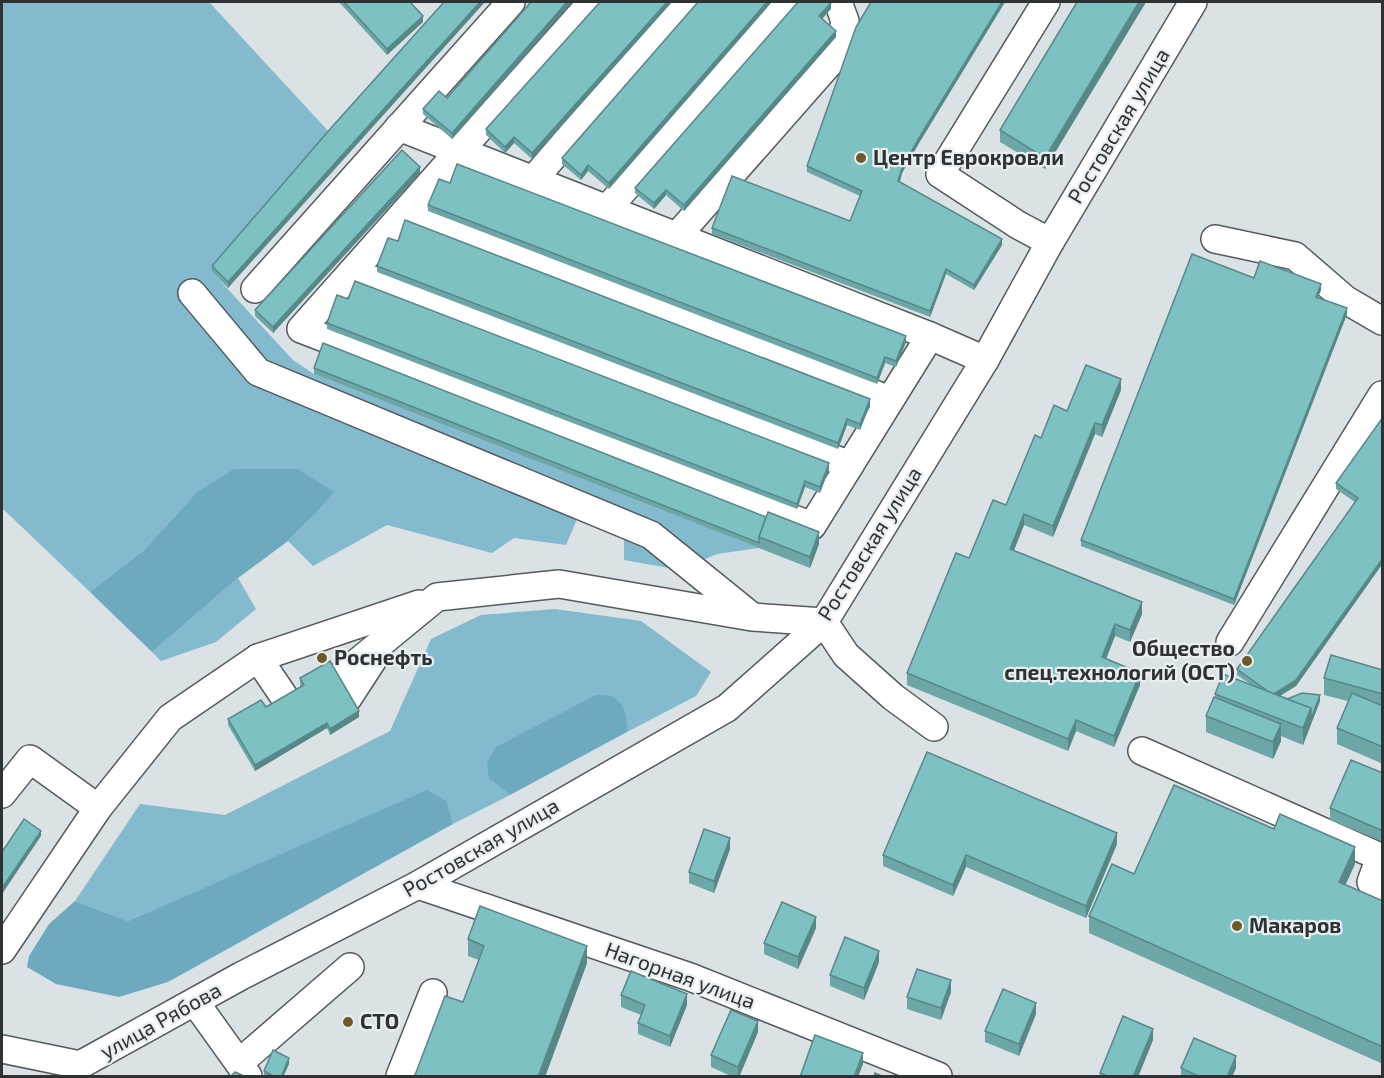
<svg xmlns="http://www.w3.org/2000/svg" width="1384" height="1078" font-family="'Exo 2',sans-serif">
<rect width="100%" height="100%" fill="#dbe2e5"/>
<g fill="#83bace">
<polygon points="2,2 209,2 331,134 212,272 293,360 314,374 759,548 717,554 680,570 624,560 624,532 577,519 566,545 514,538 492,553 387,525 313,566 288,541 311,518 197,492 144,550 90,592 2,508"/>
<polygon points="238,578 256,609 216,642 161,661 152,652"/>
<polygon points="555,609 641,621 711,672 696,696 627,732 627,720 489,779 510,795 453,824 447,802 344,827 128,921 75,901 140,804 225,815 390,731 431,639 481,615"/>
</g>
<g fill="#6eaabf">
<polygon points="234,469 298,469 334,492 311,518 288,541 238,578 152,652 90,592 144,550 197,492"/>
<path d="M596 695C600 695 607 695 611 696 625 702 628 720 627 732L510 795 489 779 487 762 496 747Z"/>
<polygon points="427,790 447,802 453,824 168,982 119,997 56,984 27,967 29,956 49,924 75,901 128,921"/>
</g>
<g fill="none" stroke-linecap="round" stroke-linejoin="round">
<defs>
<g id="minor">
<polyline points="592,2 301,329 812,526 930,336"/>
<polyline points="1046,2 940,174 1018,225 1050,242"/>
<polyline points="399,127 930,336 985,360"/>
<polyline points="533,180 686,2"/>
<polyline points="607,209 788,2"/>
<polyline points="405,213 890,400"/>
<polyline points="677,236 839,52 845,21 838,2"/>
<polyline points="1215,239 1295,256 1346,300 1382,321"/>
<polyline points="352,272 850,465"/>
<polyline points="255,289 511,2"/>
<polyline points="192,293 258,372 651,535 750,615"/>
<polyline points="1230,642 1382,395"/>
<polyline points="258,658 419,604"/>
<polyline points="337,679 437,597 559,584 752,617 824,622 846,655 893,697 934,727"/>
<polyline points="348,698 374,658"/>
<polyline points="1142,751 1380,857 1371,882 1382,887"/>
<polyline points="2,794 30,759 98,808 2,950"/>
<polyline points="98,808 170,718 258,658 287,701"/>
<polyline points="418,885 690,977 938,1076"/>
<polyline points="195,1002 248,1076"/>
<polyline points="2,1049 80,1065 241,976 418,885 727,708 824,622 985,360 1050,242 1193,2"/>
<polyline points="239,1063 350,967"/>
<polyline points="400,1076 433,993"/>
</g>
</defs>
<use href="#minor" stroke="#545a5d" stroke-width="30"/>
<use href="#minor" stroke="#fff" stroke-width="27"/>
</g>
<g fill="#6ca6a7">
<polygon points="339,2 410,2 423,22 387,55"/>
<polygon points="444,2 228,288 212,272 212,266"/>
<polygon points="531,2 572,2 452,139 423,114 423,109 447,98"/>
<polygon points="600,2 672,2 532,159 514,143 505,153 486,135 486,129"/>
<polygon points="698,2 609,189 588,171 581,180 562,164 562,158"/>
<polygon points="871,2 1005,2 919,143 902,173 900,182 1002,245 974,290 946,274 930,317 712,234 712,228 850,221 860,196 807,172 807,166"/>
<polygon points="1077,2 1146,2 1045,169 1000,142 1000,130"/>
<polygon points="831,9 822,19 836,37 684,211 666,195 654,209 635,193 635,188"/>
<polygon points="420,173 273,333 255,316 255,310"/>
<polygon points="428,205 906,342 896,367 885,363 877,384 428,211"/>
<polygon points="377,266 870,405 860,430 847,425 838,449 377,272"/>
<polygon points="1254,278 1321,290 1318,297 1347,314 1234,605 1081,546 1081,540"/>
<polygon points="327,323 829,469 820,493 805,487 797,509 327,329"/>
<polygon points="314,368 819,544 810,568 314,374"/>
<polygon points="1121,390 1102,437 1095,434 1053,537 1024,525 1014,550 1142,614 1130,642 1115,636 1106,659 1140,685 1114,747 1076,731 1068,751 907,685 907,673 969,558 1006,505 1041,438 1067,411"/>
<polygon points="1383,417 1383,563 1296,686 1280,696 1287,699 1320,701 1303,745 1281,736 1281,741 1273,759 1206,732 1206,716 1215,698 1215,694 1250,684 1237,675 1237,669 1355,502 1336,489 1336,483"/>
<polygon points="1383,670 1383,764 1337,744 1337,728 1348,701 1324,695 1324,678"/>
<polygon points="300,678 359,717 330,735 327,728 255,771 228,725 228,719 266,707 301,687 300,684"/>
<polygon points="1383,773 1383,842 1330,820 1330,808"/>
<polygon points="1117,844 1086,918 966,867 953,896 883,866 883,855"/>
<polygon points="730,849 714,893 689,883 689,872"/>
<polygon points="1355,864 1345,885 1383,901 1383,1064 1089,933 1089,916 1134,874"/>
<polygon points="816,928 798,969 764,954 764,943"/>
<polygon points="468,939 587,963 545,1077 415,1077 415,1075 463,1002 479,960 468,956"/>
<polygon points="879,962 864,1000 830,986 830,975"/>
<polygon points="951,992 941,1020 907,1009 907,997"/>
<polygon points="621,995 687,1005 670,1047 638,1034 638,1023 641,1015 621,1007"/>
<polygon points="1036,1014 1019,1056 985,1042 985,1031"/>
<polygon points="758,1032 739,1077 733,1077 711,1067 711,1055"/>
<polygon points="1153,1040 1138,1077 1100,1077 1100,1073"/>
<polygon points="289,1064 283,1077 264,1077 264,1071"/>
<polygon points="1181,1068 1236,1068 1232,1077 1181,1077"/>
</g>
<g fill="#588788">
<polygon points="480,2 485,2 228,288 228,282"/>
<polygon points="567,2 572,2 452,139 452,133"/>
<polygon points="667,2 672,2 532,159 532,153"/>
<polygon points="767,2 772,2 609,189 609,183"/>
<polygon points="1002,2 1005,2 919,143 902,173 898,187 898,181 902,168 919,138"/>
<polygon points="1139,2 1146,2 1045,169 1045,158"/>
<polygon points="831,3 831,9 819,22 819,16"/>
<polygon points="423,16 423,22 387,55 387,49"/>
<polygon points="836,31 836,37 684,211 684,205"/>
<polygon points="514,137 514,143 505,153 505,147"/>
<polygon points="588,165 588,171 581,180 581,175"/>
<polygon points="420,167 420,173 273,333 273,327"/>
<polygon points="666,190 666,195 654,209 654,203"/>
<polygon points="1002,239 1002,245 974,290 974,285"/>
<polygon points="946,269 946,274 930,317 930,311"/>
<polygon points="1321,284 1321,290 1316,302 1316,297"/>
<polygon points="1347,308 1347,314 1234,605 1234,599"/>
<polygon points="906,336 906,342 896,367 896,361"/>
<polygon points="885,357 885,363 877,384 877,378"/>
<polygon points="1121,379 1121,390 1102,437 1102,425"/>
<polygon points="870,399 870,405 860,430 860,424"/>
<polygon points="847,419 847,425 838,449 838,443"/>
<polygon points="1095,423 1095,434 1053,537 1053,526"/>
<polygon points="829,463 829,469 820,493 820,487"/>
<polygon points="805,481 805,487 797,509 797,504"/>
<polygon points="1024,514 1024,525 1010,560 1010,549"/>
<polygon points="819,532 819,544 810,568 810,557"/>
<polygon points="1383,558 1383,563 1296,686 1273,700 1273,694"/>
<polygon points="1142,602 1142,614 1130,642 1130,630"/>
<polygon points="1115,624 1115,636 1102,669 1102,657"/>
<polygon points="1140,673 1140,685 1114,747 1114,736"/>
<polygon points="1320,695 1320,701 1303,745 1303,728 1311,708"/>
<polygon points="359,711 359,717 330,735 330,729"/>
<polygon points="1076,720 1076,731 1068,751 1068,739"/>
<polygon points="327,723 327,728 255,771 255,765"/>
<polygon points="1281,724 1281,741 1273,759 1273,742"/>
<polygon points="41,831 41,836 2,894 2,888"/>
<polygon points="1117,833 1117,844 1086,918 1086,906"/>
<polygon points="730,838 730,849 714,893 714,881"/>
<polygon points="1355,847 1355,864 1339,899 1339,882"/>
<polygon points="966,855 966,867 953,896 953,885"/>
<polygon points="816,917 816,928 798,969 798,957"/>
<polygon points="587,946 587,963 545,1077 538,1077"/>
<polygon points="879,951 879,962 864,1000 864,988"/>
<polygon points="951,980 951,992 941,1020 941,1008"/>
<polygon points="687,994 687,1005 670,1047 670,1036"/>
<polygon points="1036,1003 1036,1014 1019,1056 1019,1044"/>
<polygon points="758,1021 758,1032 739,1077 738,1077 738,1067"/>
<polygon points="1153,1029 1153,1040 1138,1077 1133,1077"/>
<polygon points="863,1053 863,1064 858,1077 854,1077"/>
<polygon points="1236,1056 1236,1068 1232,1077 1227,1077"/>
<polygon points="289,1058 289,1064 283,1077 281,1077"/>
</g>
<g fill="#7dc1c2" stroke="#588788" stroke-width="1.5">
<polygon points="344,2 410,2 423,16 387,49"/>
<polygon points="444,2 480,2 228,282 212,266 331,128"/>
<polygon points="531,2 567,2 452,133 423,109 439,91 447,98"/>
<polygon points="600,2 667,2 532,153 514,137 505,147 486,129"/>
<polygon points="698,2 767,2 609,183 588,165 581,175 562,158"/>
<polygon points="798,2 829,2 831,3 819,16 836,31 684,205 666,190 654,203 635,188"/>
<polygon points="871,2 1002,2 919,138 902,168 898,181 1002,239 974,285 946,269 930,311 712,228 732,176 850,221 862,191 807,166 856,27"/>
<polygon points="1077,2 1139,2 1045,158 1000,130"/>
<polygon points="402,150 420,167 273,327 255,310"/>
<polygon points="457,164 906,336 896,361 885,357 877,378 428,205 439,179 450,183"/>
<polygon points="405,220 870,399 860,424 847,419 838,443 377,266 388,238 398,241"/>
<polygon points="1192,254 1254,278 1260,261 1321,284 1316,297 1347,308 1234,599 1081,540"/>
<polygon points="355,281 829,463 820,487 805,481 797,504 327,323 337,295 348,299"/>
<polygon points="323,343 766,517 759,537 759,543 314,368"/>
<polygon points="1086,365 1121,379 1102,425 1095,423 1053,526 1024,514 1010,549 1142,602 1130,630 1115,624 1102,657 1140,673 1114,736 1076,720 1068,739 907,673 956,553 969,558 993,500 1006,505 1035,435 1041,438 1054,405 1067,411"/>
<polygon points="1383,417 1383,558 1296,680 1274,694 1269,692 1237,669 1358,498 1336,483"/>
<polygon points="768,512 819,532 810,557 759,537"/>
<polygon points="1331,655 1383,670 1383,694 1324,678"/>
<polygon points="330,661 359,711 330,729 327,723 255,765 228,719 261,700 266,707 304,685 300,678"/>
<polygon points="1223,674 1311,708 1303,728 1215,694"/>
<polygon points="1302,693 1320,695 1311,719 1311,708 1287,699"/>
<polygon points="1352,693 1383,706 1383,747 1337,728"/>
<polygon points="1214,697 1281,724 1273,742 1206,716"/>
<polygon points="927,752 1117,833 1086,906 966,855 953,885 883,855"/>
<polygon points="1351,760 1383,773 1383,831 1330,808"/>
<polygon points="1174,785 1274,829 1280,814 1355,847 1339,882 1383,901 1383,1047 1089,916 1112,864 1134,874"/>
<polygon points="24,819 41,831 2,888 2,852"/>
<polygon points="704,829 730,838 714,881 689,872"/>
<polygon points="782,902 816,917 798,957 764,943"/>
<polygon points="480,906 587,946 538,1077 420,1077 415,1075 445,996 463,1002 484,946 468,939"/>
<polygon points="845,937 879,951 864,988 830,975"/>
<polygon points="917,969 951,980 941,1008 907,997"/>
<polygon points="631,971 687,994 670,1036 638,1023 645,1005 621,995"/>
<polygon points="1003,989 1036,1003 1019,1044 985,1031"/>
<polygon points="731,1010 758,1021 738,1067 711,1055"/>
<polygon points="1123,1016 1153,1029 1133,1077 1110,1077 1100,1073"/>
<polygon points="815,1035 863,1053 854,1077 800,1077"/>
<polygon points="1194,1038 1236,1056 1227,1077 1198,1077 1198,1076 1181,1068"/>
<polygon points="273,1050 289,1058 281,1077 275,1077 264,1071"/>
<polygon points="235,1072 246,1077 230,1077"/>
<polygon points="875,1073 884,1077 874,1077"/>
</g>
<g fill="#6d5a28" stroke="#e8eff2" stroke-width="2">
<circle cx="861" cy="158" r="6"/>
<circle cx="322" cy="658" r="6"/>
<circle cx="1247" cy="661" r="6"/>
<circle cx="1237" cy="926" r="6"/>
<circle cx="348" cy="1022" r="6"/>
</g>
<g text-anchor="middle" stroke-width="4.5" stroke-linejoin="round" paint-order="stroke">
<g font-size="21" fill="#2f3233" stroke="#e8eff2">
<text transform="translate(1119 126) rotate(-59)" y="7">Ростовская улица</text>
<text transform="translate(870 544) rotate(-58)" y="7">Ростовская улица</text>
<text transform="translate(481 848) rotate(-30)" y="7">Ростовская улица</text>
<text transform="translate(680 976) rotate(20)" y="7">Нагорная улица</text>
<text transform="translate(161 1021) rotate(-29)" y="7">улица Рябова</text>
</g>
<g font-size="21" font-weight="bold" fill="#2f3233" stroke="#e8eff2" text-anchor="start">
<text x="873" y="165">Центр Еврокровли</text>
<text x="1235" y="656" text-anchor="end">Общество<tspan x="1235" dy="24">спец.технологий (ОСТ)</tspan></text>
<text x="334" y="665">Роснефть</text>
<text x="1249" y="933">Макаров</text>
<text x="360" y="1029">СТО</text>
</g>
</g>
<rect width="1384" height="1078" fill="none" stroke="#2f3233" stroke-width="6"/>
</svg>
